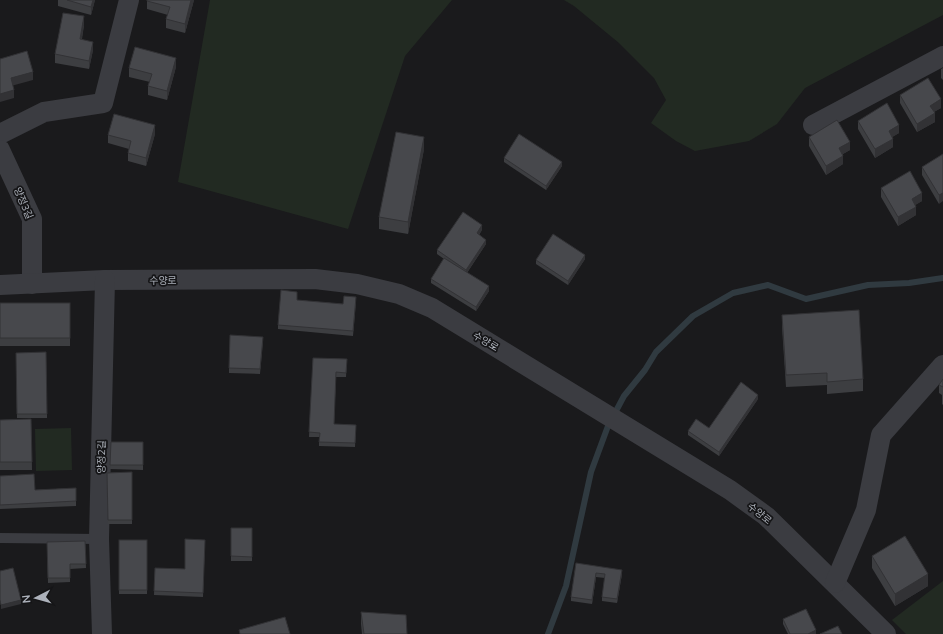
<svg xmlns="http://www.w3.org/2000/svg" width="943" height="634" font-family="Mulish,'Noto Sans KR',sans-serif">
<rect width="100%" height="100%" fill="#1a1a1c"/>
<g fill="#222a22">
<polygon points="210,0 452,0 405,56 348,229 178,182"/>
<polygon points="564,0 943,0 943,15 805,88 777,124 749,141 695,151 676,141 651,123 666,100 654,78 619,43 574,6"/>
<polygon points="71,428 72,470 36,471 35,429"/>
<polygon points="943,581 943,634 906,634 892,620"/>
</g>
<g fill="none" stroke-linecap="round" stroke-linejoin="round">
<polyline stroke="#303a40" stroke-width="6" points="548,634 566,586 591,472 608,426 624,396 645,370 656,352 693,316 733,293 768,285 806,299 868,285 909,283 943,278"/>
<polyline stroke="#3b3c41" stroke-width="10" points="0,538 99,539"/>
<g stroke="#3b3c41" stroke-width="20">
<polyline points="813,125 943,56"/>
<polyline points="0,134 44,112 103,103 129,0"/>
<polyline points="0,150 32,219 32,284"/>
<polyline points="0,285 105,280 315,279 357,284 399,294 432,308 730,490 766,516 886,634"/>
<polyline points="835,583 866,510 881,435 943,365"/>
<polyline points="102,634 99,539 105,280"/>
</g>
</g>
<g fill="#3d3e41">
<polygon points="58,0 95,0 91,15 58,6"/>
<polygon points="194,0 185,33 166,28 166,19 168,15 147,9 147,1"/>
<polygon points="84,25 82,39 93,50 89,69 55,63 55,54"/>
<polygon points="176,67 167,100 148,95 148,86 150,82 129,77 129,68"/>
<polygon points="943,68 943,80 941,78 941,69"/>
<polygon points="900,95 941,108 934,112 935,122 917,132 900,103"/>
<polygon points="858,121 899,133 892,137 893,147 875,158 858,129"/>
<polygon points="155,134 146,166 128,161 128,153 129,149 108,143 108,135"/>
<polygon points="809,137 850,150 843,154 843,164 826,175 809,146"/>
<polygon points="424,149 408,234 379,229 379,217"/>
<polygon points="943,154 939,204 922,175 922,167"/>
<polygon points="504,158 562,166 546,190 504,162"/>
<polygon points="881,188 922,201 915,205 916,215 898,226 881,197"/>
<polygon points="482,230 479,235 486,244 467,273 489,291 476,311 431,283 431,279 444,259 437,254 437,250"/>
<polygon points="585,259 568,285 536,264 536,260"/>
<polygon points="297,300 343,304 356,301 353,336 278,329 278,325"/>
<rect x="0" y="303" width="70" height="43"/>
<polygon points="782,315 863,379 863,391 827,394 827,385 786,387 782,327"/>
<polygon points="263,341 260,374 229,373 229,368"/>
<polygon points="16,353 47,414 47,418 17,418"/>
<polygon points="313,358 347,359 346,377 336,377 334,424 356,425 355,447 319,446 319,437 309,437"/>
<polygon points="943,379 943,405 942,404 942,395 939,393 939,385"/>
<polygon points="758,399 719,456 688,435 688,431 709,428"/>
<polygon points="31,419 32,470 0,470 0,420"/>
<polygon points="111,442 143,442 143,470 110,469"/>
<polygon points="132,472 132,524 108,524 107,473"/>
<polygon points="76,488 76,506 0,509 0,502 35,490"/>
<rect x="231" y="528" width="21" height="33"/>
<rect x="119" y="540" width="28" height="54"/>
<polygon points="205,540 203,597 154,595 155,568 185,569"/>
<polygon points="85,541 86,568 70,569 70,582 48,583 47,542"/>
<polygon points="872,556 928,586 895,606 872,568"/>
<polygon points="576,563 622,574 617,603 602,601 602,597 605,578 596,577 592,604 571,601 571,597"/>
<polygon points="361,612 407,634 362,634 361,624"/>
<polygon points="783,619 816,634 788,634 783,624"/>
</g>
<g fill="#323235">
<polygon points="93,0 95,0 91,15 91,7"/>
<polygon points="191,0 194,0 185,33 185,24"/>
<polygon points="84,16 84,25 80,48 80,39"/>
<polygon points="93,42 93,50 89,69 89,61"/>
<polygon points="176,58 176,67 167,100 167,91"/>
<polygon points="33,72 33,80 11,86 11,78"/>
<polygon points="14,90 14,98 0,102 0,94"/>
<polygon points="941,99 941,108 930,114 930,106"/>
<polygon points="935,113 935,122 917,132 917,124"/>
<polygon points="155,125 155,134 146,166 146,158"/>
<polygon points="899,125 899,133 889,139 889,131"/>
<polygon points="424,137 424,149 408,234 408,222"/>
<polygon points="893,139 893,147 875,158 875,149"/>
<polygon points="850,142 850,150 839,156 839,148"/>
<polygon points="843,156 843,164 826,175 826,166"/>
<polygon points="562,162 562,166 546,190 546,186"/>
<polygon points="922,193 922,201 912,207 912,199"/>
<polygon points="943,193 943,201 939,204 939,195"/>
<polygon points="916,207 916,215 898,226 898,217"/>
<polygon points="482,225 482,230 477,237 477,233"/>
<polygon points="486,240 486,244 466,274 466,270"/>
<polygon points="585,255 585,259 568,285 568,281"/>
<polygon points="489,286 489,291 476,311 476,307"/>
<polygon points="758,395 758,399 719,456 719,452"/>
<polygon points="622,570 622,574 617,603 617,599"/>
<polygon points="596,573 596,577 592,604 592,600"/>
<polygon points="928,574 928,586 895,606 895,594"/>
<polygon points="21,600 21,604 1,609 1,605"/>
<polygon points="816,630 816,634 808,634"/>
</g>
<g fill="#47484c" stroke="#323235">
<polygon points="67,0 93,0 91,7"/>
<polygon points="147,0 191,0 185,24 166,19 170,7 147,1"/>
<polygon points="63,13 84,16 80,39 93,42 89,61 55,54"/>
<polygon points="135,47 176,58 167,91 148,86 152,74 129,68"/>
<polygon points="27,51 33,72 11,78 14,90 0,94 0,59"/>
<polygon points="928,78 941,99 930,106 935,113 917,124 900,95"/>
<polygon points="887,103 899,125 889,131 893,139 875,149 858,121"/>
<polygon points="114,114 155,125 146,158 128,153 131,141 108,135"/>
<polygon points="837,120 850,142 839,148 843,156 826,166 809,137"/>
<polygon points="396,132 424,137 408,222 379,217"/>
<polygon points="519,134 562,162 546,186 504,158"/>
<polygon points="943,154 943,193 939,195 922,167"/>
<polygon points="910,171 922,193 912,199 916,207 898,217 881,188"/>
<polygon points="463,212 482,225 477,233 486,240 466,270 437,250"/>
<polygon points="553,234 585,255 568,281 536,260"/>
<polygon points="444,258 489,286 476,307 431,279"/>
<polygon points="281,290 297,292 297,300 343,304 344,296 356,297 353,331 278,325"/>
<rect x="0" y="303" width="70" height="35"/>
<polygon points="859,310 863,379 827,382 827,373 786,375 782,315"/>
<polygon points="230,335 263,337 260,369 229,368"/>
<polygon points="46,352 47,414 17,414 16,353"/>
<polygon points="313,358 347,359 346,373 336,372 334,424 356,425 355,443 319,442 320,433 309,432"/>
<polygon points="943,379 943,387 939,385"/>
<polygon points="741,382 758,395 719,452 688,431 696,419 709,428"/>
<polygon points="31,419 32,462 0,462 0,420"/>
<polygon points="111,442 143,442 143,465 110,465"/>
<polygon points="132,472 132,520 108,520 107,473"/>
<polygon points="34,474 35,490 76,488 76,501 0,505 0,476"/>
<polygon points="231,528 252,528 252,557 231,556"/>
<polygon points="905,536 928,574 895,594 872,556"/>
<polygon points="185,539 205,540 203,593 154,591 155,568 185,569"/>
<rect x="119" y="540" width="28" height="50"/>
<polygon points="85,541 86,564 70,564 70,578 48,578 47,542"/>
<polygon points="576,563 622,570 617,599 602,597 605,574 596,573 592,600 571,597"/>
<polygon points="13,568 21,600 1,605 0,600 0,571"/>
<polygon points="806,609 816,630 808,634 790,634 783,619"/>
<polygon points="361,612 406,615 407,634 364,634"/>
<polygon points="285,617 290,634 240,634 239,630"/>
<polygon points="838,626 842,634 820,634"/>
</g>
<g text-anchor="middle" stroke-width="3.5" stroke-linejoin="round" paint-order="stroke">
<g font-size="10" fill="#adb2bb" stroke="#151517">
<text transform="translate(24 203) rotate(67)" y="4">양정3길</text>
<text x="163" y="284">수양로</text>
<text transform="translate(486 341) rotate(31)" y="4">수양로</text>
<text transform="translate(101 457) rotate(-89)" y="4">양정2길</text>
<text transform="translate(760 513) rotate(39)" y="4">수양로</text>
</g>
</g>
<g transform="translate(36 598) rotate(264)" stroke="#151517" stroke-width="3" paint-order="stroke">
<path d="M0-3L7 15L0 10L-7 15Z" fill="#adb2bb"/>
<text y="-6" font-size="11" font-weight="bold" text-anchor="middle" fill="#adb2bb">N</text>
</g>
</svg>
